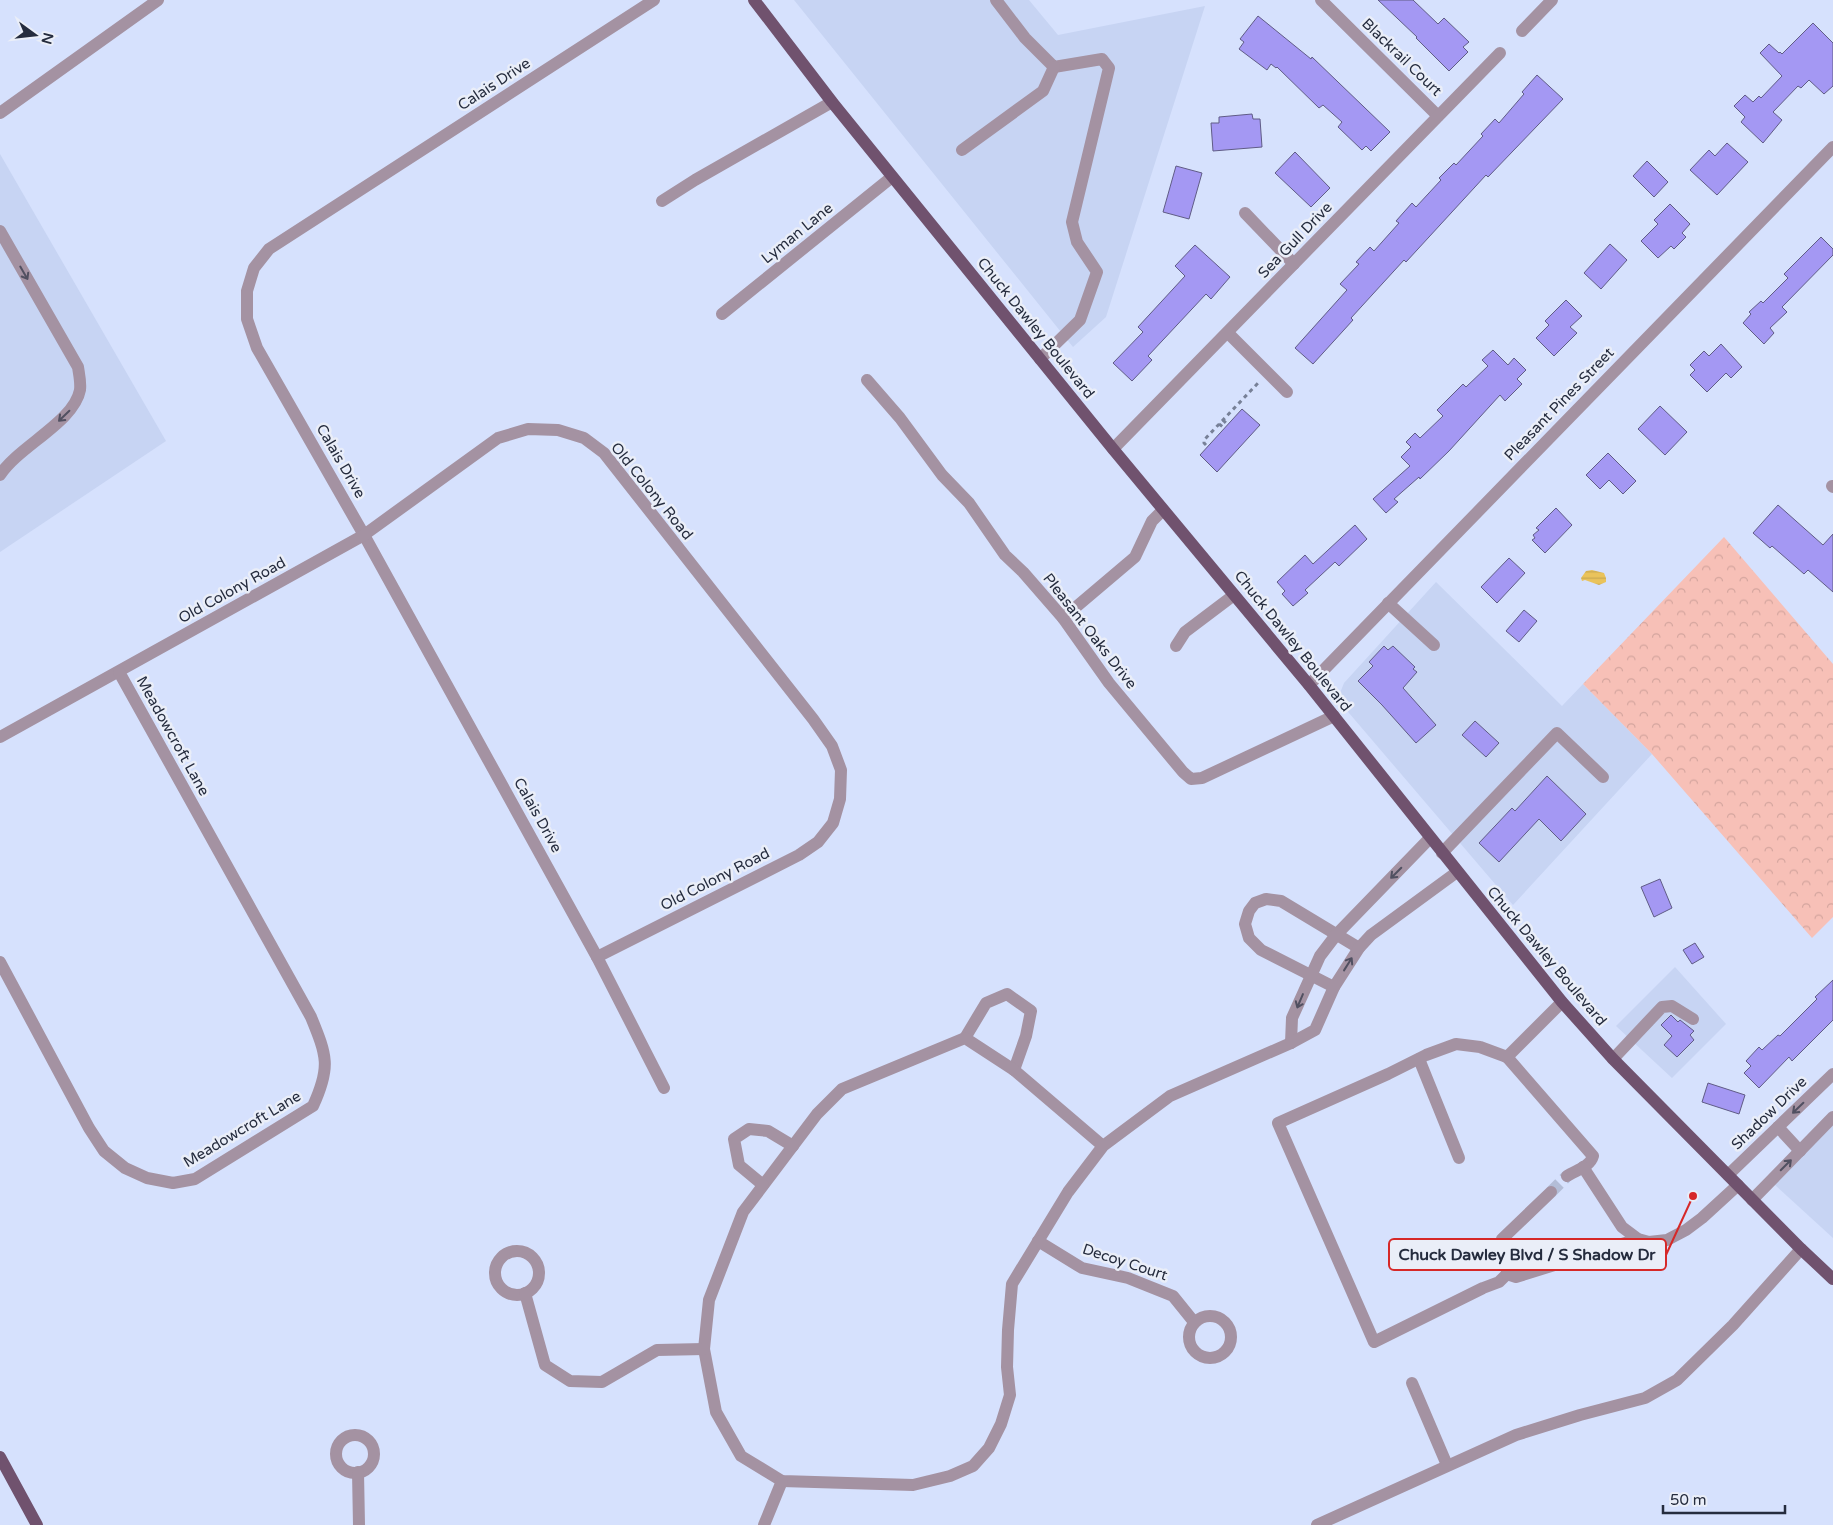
<svg xmlns="http://www.w3.org/2000/svg" width="1833" height="1525" font-family="'Varela Round',sans-serif">
<defs>
<pattern id="forest-crowns" width="20" height="18" patternUnits="userSpaceOnUse" patternTransform="scale(1.25)"><rect width="20" height="18" fill="#f7c0b7"/><path d="M2 6a3 3 0 1 1 6 0M12 15a3 3 0 1 1 6 0" fill="none" stroke="#d4a59e"/></pattern>
<pattern id="water-rules" width="6" height="5" patternUnits="userSpaceOnUse" patternTransform="scale(1.25)"><rect width="6" height="5" fill="#eac35b"/><path d="M0 2.5h6" fill="none" stroke="#c9a850"/></pattern>
</defs>
<rect width="100%" height="100%" fill="#d6e1fd"/>
<g fill="#c7d4f3">
<polygon points="794,0 1029,0 1058,35 1205,6 1106,317 1073,347"/>
<polygon points="0,154 166,441 0,552"/>
<polygon points="1436,582 1562,706 1583,684 1652,754 1513,905 1343,706 1340,693 1344,683"/>
<polygon points="1675,967 1726,1024 1672,1078 1616,1026"/>
<polygon points="1833,1125 1833,1238 1774,1184"/>
</g>
<polygon fill="url(#forest-crowns)" points="1724,537 1833,664 1833,917 1812,938 1652,754 1583,684"/>
<polygon fill="url(#water-rules)" points="1592,570 1604,573 1606,578 1606,582 1599,585 1585,580 1582,581 1581,578 1586,571"/>
<g fill="#a498f3" stroke="#605c86">
<polygon points="1378,0 1413,0 1438,24 1444,18 1469,42 1463,47 1468,52 1449,71 1416,38 1417,37"/>
<polygon points="1258,16 1311,59 1312,57 1390,132 1371,151 1366,146 1362,150 1338,127 1342,122 1323,105 1319,108 1277,67 1276,68 1271,64 1267,70 1239,49 1244,42 1240,39"/>
<polygon points="1813,23 1833,43 1833,86 1824,94 1809,80 1801,88 1798,86 1773,112 1782,120 1763,143 1741,122 1745,117 1734,106 1745,95 1753,102 1759,96 1761,98 1782,76 1760,53 1769,44 1779,53 1780,52 1782,54"/>
<polygon points="1537,75 1563,99 1488,177 1486,175 1406,262 1404,260 1351,318 1353,320 1313,364 1295,348 1347,290 1340,284 1359,264 1356,262 1370,247 1374,251 1399,223 1396,221 1412,203 1416,207 1441,180 1439,178 1454,163 1456,165 1483,136 1481,134 1495,119 1499,123 1524,94 1522,92"/>
<polygon points="1252,114 1253,119 1260,119 1262,147 1213,151 1211,123 1219,123 1219,117"/>
<polygon points="1727,143 1748,162 1717,195 1690,170 1709,150 1715,156"/>
<polygon points="1295,152 1330,188 1311,207 1275,173"/>
<polygon points="1647,161 1668,182 1654,197 1633,176"/>
<polygon points="1176,166 1202,173 1189,219 1163,212"/>
<polygon points="1670,204 1690,224 1682,233 1686,237 1674,249 1671,246 1658,258 1641,241 1658,224 1654,220"/>
<polygon points="1821,237 1833,249 1833,255 1782,307 1787,312 1770,328 1774,333 1764,344 1743,323 1751,314 1749,312 1761,301 1763,303 1788,278 1784,274"/>
<polygon points="1610,244 1627,260 1601,289 1584,273"/>
<polygon points="1195,245 1230,277 1211,299 1206,294 1148,356 1152,360 1132,381 1113,363 1143,332 1138,327 1185,276 1175,266"/>
<polygon points="1566,300 1582,316 1570,327 1577,333 1554,356 1536,338 1549,325 1545,321"/>
<polygon points="1721,344 1742,367 1731,378 1726,373 1707,392 1690,375 1695,370 1690,365 1704,351 1709,356"/>
<polygon points="1493,350 1508,365 1514,358 1526,370 1517,379 1522,384 1505,401 1500,395 1449,451 1420,479 1419,477 1394,499 1398,502 1386,513 1373,499 1410,466 1401,457 1411,447 1406,442 1415,433 1420,438 1443,416 1437,410 1463,384 1466,387 1488,366 1482,360"/>
<polygon points="1660,406 1687,432 1665,455 1638,429"/>
<polygon points="1242,409 1260,425 1217,472 1200,455"/>
<polygon points="1608,453 1636,481 1623,494 1609,480 1600,489 1586,475"/>
<polygon points="1778,505 1823,545 1833,534 1833,592 1808,570 1804,574 1772,546 1770,548 1753,533"/>
<polygon points="1556,508 1572,525 1545,553 1532,540 1535,538 1533,535 1539,530 1536,528"/>
<polygon points="1355,525 1367,539 1339,566 1335,562 1305,590 1308,593 1293,606 1282,594 1285,591 1277,582 1305,555 1313,564"/>
<polygon points="1509,558 1525,573 1497,603 1481,587"/>
<polygon points="1524,610 1537,621 1519,642 1506,631"/>
<polygon points="1384,646 1388,650 1393,646 1415,667 1413,669 1417,672 1403,688 1436,725 1416,743 1382,705 1358,681 1373,666 1369,662"/>
<polygon points="1475,721 1499,743 1486,757 1462,735"/>
<polygon points="1547,776 1586,814 1561,841 1539,819 1499,862 1479,843 1512,808 1515,811"/>
<polygon points="1660,879 1672,908 1654,917 1641,887"/>
<polygon points="1695,943 1704,957 1692,964 1683,950"/>
<polygon points="1833,980 1833,1020 1792,1061 1789,1057 1759,1088 1744,1073 1751,1066 1746,1061 1759,1047 1762,1050 1778,1035 1780,1036 1817,999 1815,997"/>
<polygon points="1671,1015 1678,1022 1680,1020 1694,1031 1690,1035 1694,1040 1677,1057 1664,1045 1672,1036 1661,1025"/>
<polygon points="1708,1083 1745,1095 1739,1114 1702,1102"/>
</g>
<g fill="none" stroke-linecap="round" stroke-linejoin="round">
<polyline stroke="#b3bdd7" stroke-width="12" stroke-dasharray="12 6" stroke-linecap="butt" points="1551,1192 1567,1176"/>
<g stroke="#778097" stroke-width="3" stroke-dasharray="4 4" stroke-linecap="butt">
<polyline points="1223,420 1227,424"/>
<polyline points="1219,424 1223,427"/>
<polyline points="1206,445 1204,443 1204,440 1259,382"/>
</g>
<g stroke="#a492a2" stroke-width="12">
<polyline points="654,0 269,249 254,268 247,291 247,319 257,348 364,535 597,957 664,1088"/>
<polyline points="996,0 1025,38 1054,67 1102,59 1109,68 1072,222 1077,242 1097,272 1080,320 1040,359"/>
<polyline points="1321,0 1438,116"/>
<polyline points="1522,31 1552,0"/>
<polyline points="0,113 158,0"/>
<polyline points="962,150 1043,91 1054,67"/>
<polyline points="662,201 695,180 832,102"/>
<polyline points="1245,213 1294,264"/>
<path d="M0 231 78 367C79 374 81 382 80 390 74 422 19 446 0 475"/>
<polyline points="722,314 892,177"/>
<polyline points="1228,333 1287,392"/>
<polyline points="867,380 900,418 942,475 969,503 1005,555 1023,572 1063,618 1109,683 1183,772 1191,779 1202,778 1334,716"/>
<polyline points="1113,449 1500,53"/>
<polyline points="1832,486 1833,487"/>
<polyline points="1388,603 1434,645"/>
<polyline points="1063,618 1135,557 1152,521 1163,510"/>
<polyline points="1176,646 1185,632 1234,595"/>
<polyline points="1309,685 1833,147"/>
<polyline points="0,737 364,535 498,438 528,429 558,430 584,438 604,453 813,719 832,746 841,770 840,799 833,823 818,842 799,855 597,957"/>
<polyline points="1442,853 1557,733 1603,777"/>
<path d="M0 962 89 1128 104 1151 125 1168 147 1178 173 1183 195 1179 313 1106C331 1067 327 1056 311 1017L119 672"/>
<polyline points="1334,987 1261,950 1249,938 1245,924 1249,911 1255,903 1266,899 1281,901 1359,948"/>
<polyline points="965,1038 986,1003 1007,994 1031,1011 1026,1036 1014,1070"/>
<polyline points="1291,1043 1292,1018 1320,956 1336,935 1430,838"/>
<path d="M1507 1057 1593 1156C1590 1167 1576 1170 1567 1176"/>
<polyline points="1419,1059 1459,1158"/>
<polyline points="1613,1059 1662,1007 1672,1006 1693,1019"/>
<polyline points="1778,1127 1800,1151"/>
<polyline points="1103,1146 1014,1070 965,1038 842,1089 817,1114 743,1212 709,1300 704,1349 716,1412 741,1456 782,1481 913,1485 950,1476 973,1466 989,1448 1001,1424 1010,1395 1007,1367 1008,1330 1012,1284 1068,1192 1103,1146 1170,1096 1291,1043 1315,1030 1334,987 1359,948 1371,935 1457,872"/>
<polyline points="1583,1167 1622,1227 1638,1239 1649,1242 1667,1240 1686,1230 1702,1218 1738,1185"/>
<polyline points="1728,1175 1833,1074"/>
<polyline points="763,1185 739,1165 734,1139 749,1129 768,1131 793,1146"/>
<path d="M1551 1192 1502 1239C1499 1251 1507 1261 1507 1274L1499 1282 1483 1288 1374 1342 1278 1123 1388 1074 1426 1055 1456 1044 1480 1047 1507 1057 1562 1002"/>
<polyline points="1752,1200 1833,1117"/>
<polyline points="1038,1241 1082,1268 1128,1278 1173,1296 1194,1322"/>
<circle cx="517" cy="1273" r="22"/>
<polyline points="1507,1274 1516,1277 1638,1239"/>
<polyline points="525,1293 545,1365 570,1381 602,1382 657,1350 704,1349"/>
<circle cx="1210" cy="1337" r="21"/>
<polyline points="1412,1383 1447,1465"/>
<circle cx="355" cy="1454" r="19"/>
<polyline points="358,1472 359,1525"/>
<polyline points="764,1525 782,1481"/>
<polyline points="1317,1525 1516,1435 1580,1415 1645,1398 1677,1380 1733,1325 1801,1249"/>
</g>
<g stroke="#70526e" stroke-width="12">
<polyline points="754,0 832,102 1113,449 1309,685 1562,1002 1613,1059 1801,1249 1833,1279"/>
<polyline points="0,1457 37,1525"/>
</g>
</g>
<defs><path id="oneway-shaft" d="M-6 0H5M1.5-3L5.5 0L1.5 3" fill="none" stroke-width="1.6" stroke-linecap="round" stroke-linejoin="round" transform="scale(1.25)"/></defs>
<g stroke="#515061">
<use href="#oneway-shaft" transform="translate(24 273) rotate(60)"/>
<use href="#oneway-shaft" transform="translate(64 416) rotate(136)"/>
<use href="#oneway-shaft" transform="translate(1396 873) rotate(135)"/>
<use href="#oneway-shaft" transform="translate(1348 964) rotate(-58)"/>
<use href="#oneway-shaft" transform="translate(1300 1001) rotate(113)"/>
<use href="#oneway-shaft" transform="translate(1798 1108) rotate(136)"/>
<use href="#oneway-shaft" transform="translate(1786 1165) rotate(-45)"/>
</g>
<g text-anchor="middle" stroke-width="5" stroke-linejoin="round" paint-order="stroke">
<g font-size="15" fill="#252c3e" stroke="#eaeef8">
<text transform="translate(1402 57) rotate(44)" y="5">Blackrail Court</text>
<text transform="translate(494 84) rotate(-33)" y="5">Calais Drive</text>
<text transform="translate(797 233) rotate(-39)" y="5">Lyman Lane</text>
<text transform="translate(1295 240) rotate(-46)" y="5">Sea Gull Drive</text>
<text transform="translate(1036 328) rotate(51)" y="5">Chuck Dawley Boulevard</text>
<text transform="translate(1559 404) rotate(-46)" y="5">Pleasant Pines Street</text>
<text transform="translate(341 461) rotate(60)" y="5">Calais Drive</text>
<text transform="translate(652 491) rotate(51)" y="5">Old Colony Road</text>
<text transform="translate(232 590) rotate(-29)" y="5">Old Colony Road</text>
<text transform="translate(1090 631) rotate(52)" y="5">Pleasant Oaks Drive</text>
<text transform="translate(1293 641) rotate(51)" y="5">Chuck Dawley Boulevard</text>
<text transform="translate(173 736) rotate(61)" y="5">Meadowcroft Lane</text>
<text transform="translate(538 815) rotate(61)" y="5">Calais Drive</text>
<text transform="translate(715 879) rotate(-27)" y="5">Old Colony Road</text>
<text transform="translate(1547 956) rotate(50)" y="5">Chuck Dawley Boulevard</text>
<text transform="translate(1769 1113) rotate(-44)" y="5">Shadow Drive</text>
<text transform="translate(242 1129) rotate(-31)" y="5">Meadowcroft Lane</text>
<text transform="translate(1125 1262) rotate(18)" y="5">Decoy Court</text>
</g>
</g>
<path fill="none" stroke="#d62828" stroke-width="2" d="M1693 1196L1666 1255"/>
<circle fill="#d62828" stroke="#eaeef8" stroke-width="2" cx="1693" cy="1196" r="5"/>
<rect fill="#eaeef8" stroke="#d62828" stroke-width="2" x="1389" y="1239" width="277" height="31" rx="5"/>
<g font-size="16" text-anchor="middle" font-weight="bold" fill="#252c3e">
<text x="1527" y="1260">Chuck Dawley Blvd / S Shadow Dr</text>
</g>
<g transform="translate(35 35) rotate(105)" stroke="#eaeef8" stroke-width="4" paint-order="stroke">
<path d="M0-4L9 19L0 12L-9 19Z" fill="#252c3e"/>
<text y="-8" font-size="14" font-weight="bold" text-anchor="middle" fill="#252c3e">N</text>
</g>
<path d="M1663 1505v8h122v-8" fill="none" stroke="#252c3e" stroke-width="2.5"/>
<text x="1670" y="1505" font-size="15" fill="#252c3e" stroke="#eaeef8" stroke-width="4" paint-order="stroke">50 m</text>
</svg>
